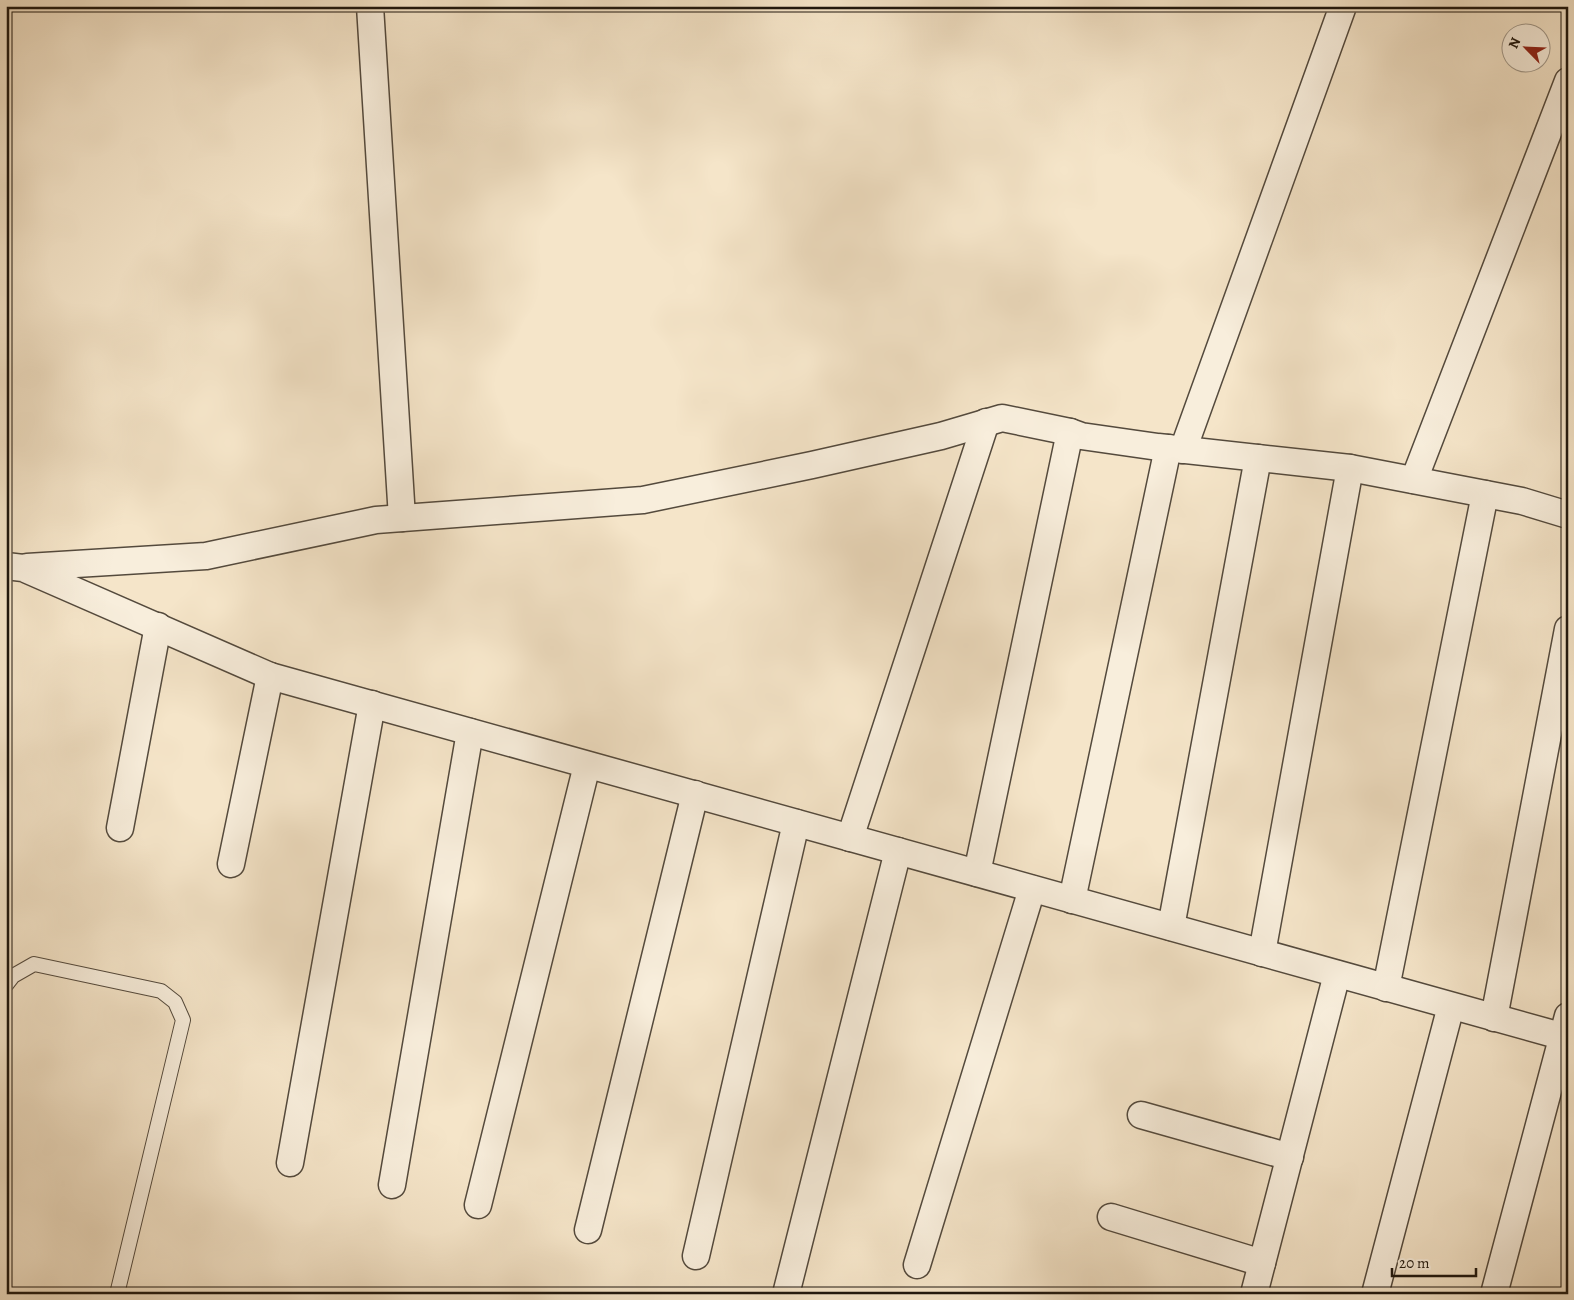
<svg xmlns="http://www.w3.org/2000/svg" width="1574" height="1300" font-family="Alegreya,serif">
<rect width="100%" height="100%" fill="#f5e5c9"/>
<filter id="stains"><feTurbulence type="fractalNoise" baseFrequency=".004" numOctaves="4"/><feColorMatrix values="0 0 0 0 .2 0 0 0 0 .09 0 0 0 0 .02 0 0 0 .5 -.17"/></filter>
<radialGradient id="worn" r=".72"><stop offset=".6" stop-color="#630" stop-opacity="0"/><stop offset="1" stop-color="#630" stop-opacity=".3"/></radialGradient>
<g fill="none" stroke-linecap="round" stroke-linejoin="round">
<defs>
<polyline id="lane" points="6,985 13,976 34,964 161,991 175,1002 183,1020 117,1294"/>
<g id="street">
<polyline points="370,6 402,518"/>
<polyline points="1183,450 1343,6"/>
<polyline points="1414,480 1568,81"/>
<polyline points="6,566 23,568 270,676 1568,1038"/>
<polyline points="27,567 206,556 376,520 643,500 812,465 941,436 1002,418 1070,432 1081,436 1158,447 1350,468 1522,501 1568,515"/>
<polyline points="120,828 158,626"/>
<polyline points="850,838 986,422"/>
<polyline points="231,864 270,676"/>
<polyline points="977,873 1070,432"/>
<polyline points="1072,900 1168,448"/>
<polyline points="1171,927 1258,458"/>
<polyline points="1262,953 1350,468"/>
<polyline points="1386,988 1485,494"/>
<polyline points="1494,1018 1568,629"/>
<polyline points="1141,1115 1290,1157"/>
<polyline points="290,1163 372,704"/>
<polyline points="392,1185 470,732"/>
<polyline points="478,1205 587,765"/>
<polyline points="1111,1217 1262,1263"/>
<polyline points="588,1230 695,794"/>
<polyline points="696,1256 796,823"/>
<polyline points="917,1265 1032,889"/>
<polyline points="786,1294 898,851"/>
<polyline points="1254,1294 1337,974"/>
<polyline points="1375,1294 1451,1006"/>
<polyline points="1494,1294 1568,1016"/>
</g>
</defs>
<use href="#lane" stroke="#544a3d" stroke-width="16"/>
<use href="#street" stroke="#544a3d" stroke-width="29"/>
<use href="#lane" stroke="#f8eedc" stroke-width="14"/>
<use href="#street" stroke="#f8eedc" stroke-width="26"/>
</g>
<rect width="1574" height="1300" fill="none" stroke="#f5e5c9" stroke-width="25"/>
<rect x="8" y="8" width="1559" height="1285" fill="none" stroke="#1f170e" stroke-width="2.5"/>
<rect x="12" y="12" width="1549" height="1275" fill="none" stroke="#1f170e"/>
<g transform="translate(1526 48) rotate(294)"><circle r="24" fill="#f8eedc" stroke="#a1988a"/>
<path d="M0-4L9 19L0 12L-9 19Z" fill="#8f2418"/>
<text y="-8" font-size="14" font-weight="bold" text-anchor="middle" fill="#1f170e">N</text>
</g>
<path d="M1392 1268v8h84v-8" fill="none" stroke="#1f170e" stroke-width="2.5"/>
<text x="1399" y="1268" font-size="15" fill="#1f170e" stroke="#f8eedc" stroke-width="4" paint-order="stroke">20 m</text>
<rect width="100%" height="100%" filter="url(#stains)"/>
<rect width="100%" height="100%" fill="url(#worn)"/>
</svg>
